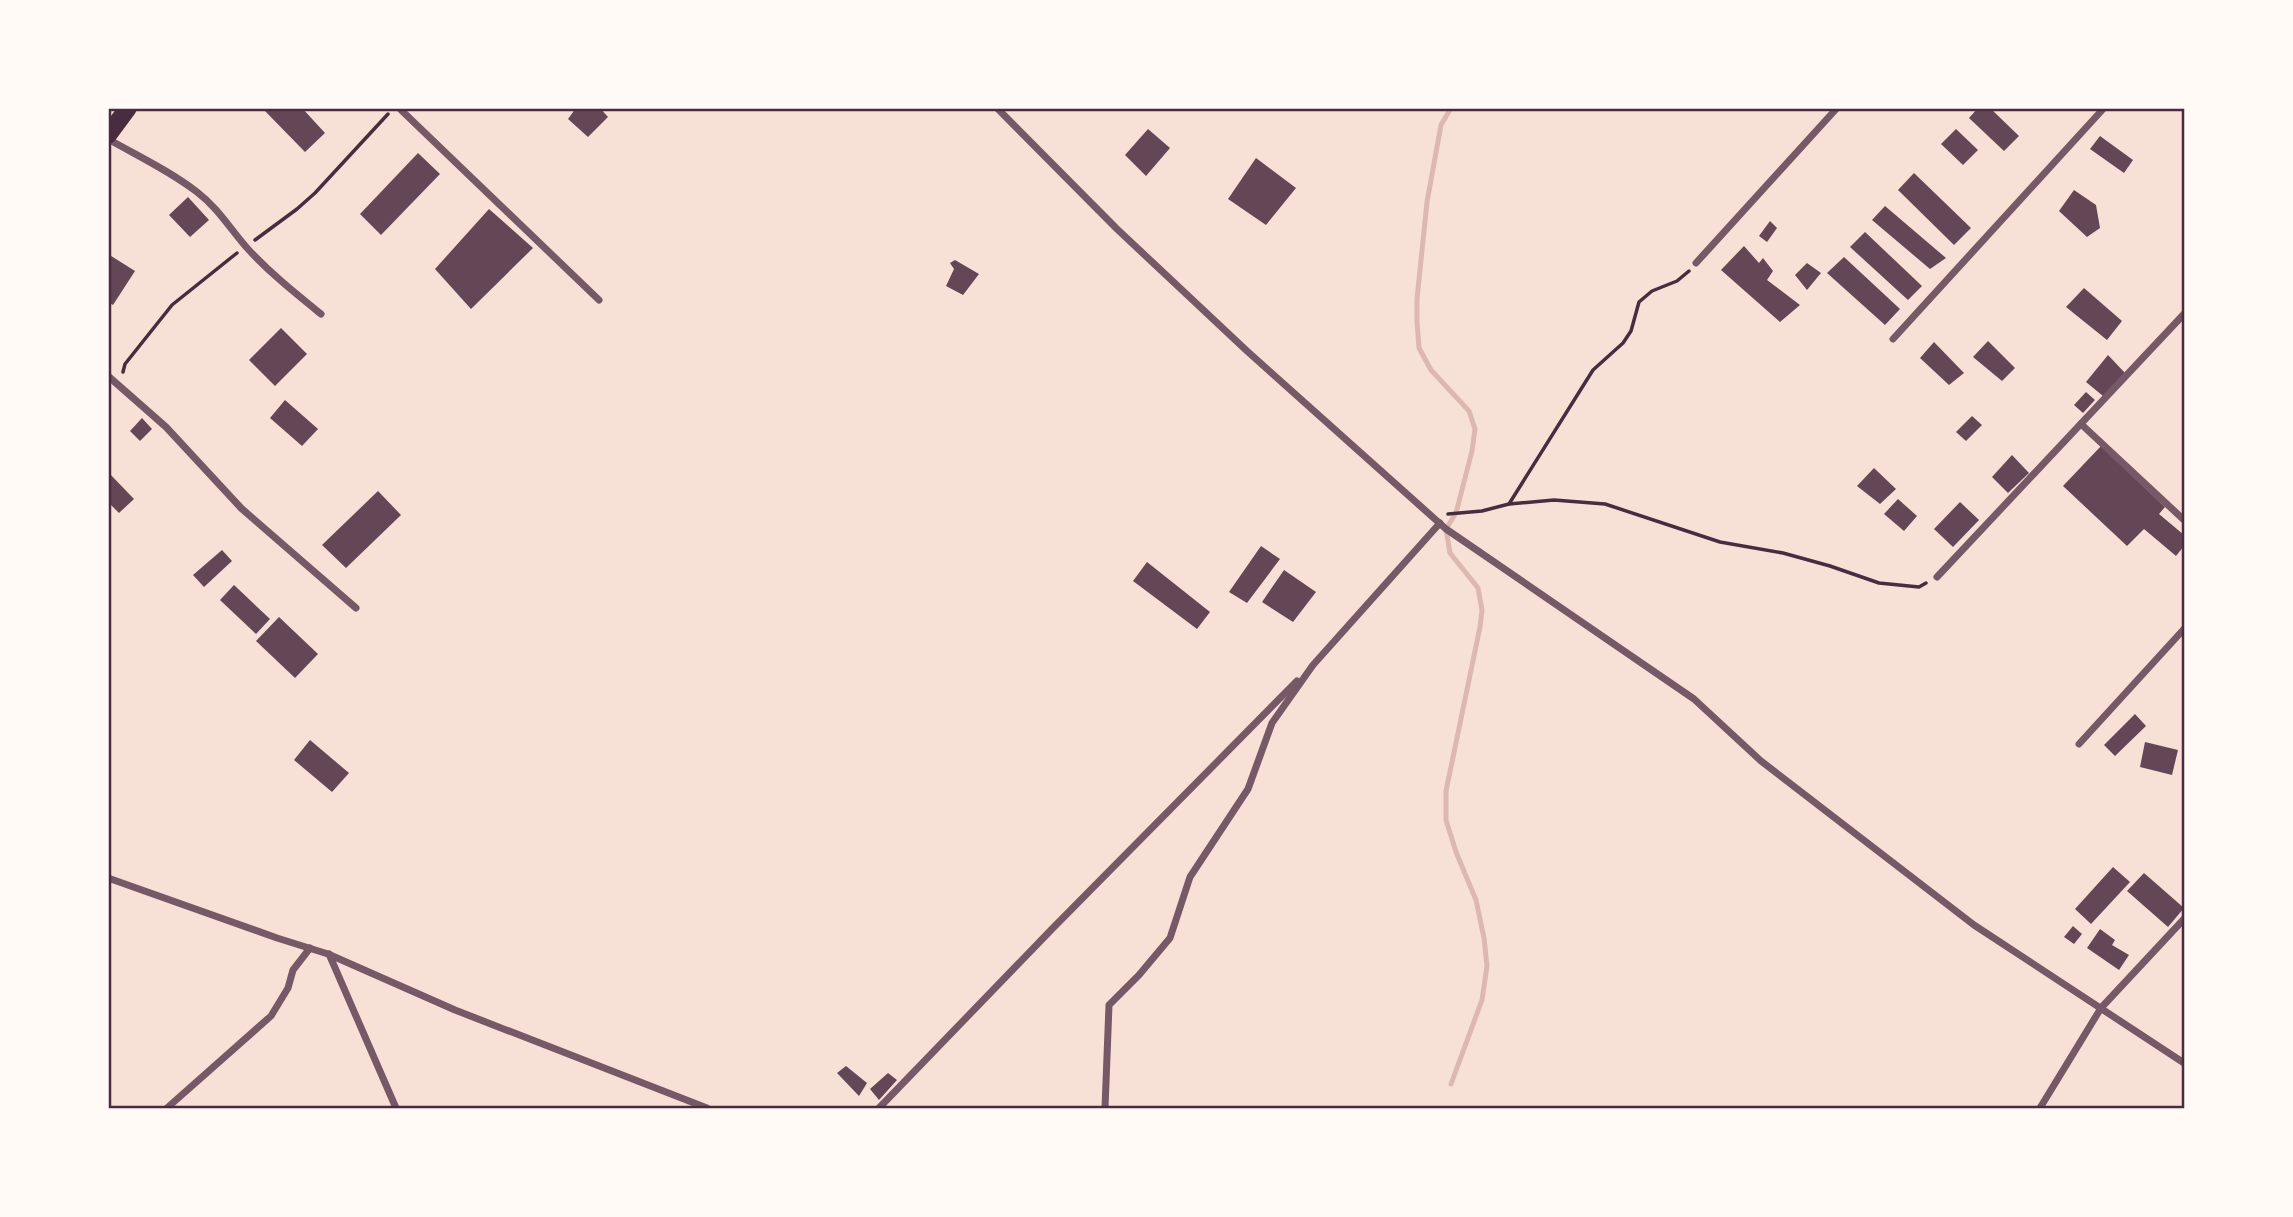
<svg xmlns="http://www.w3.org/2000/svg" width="2293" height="1217" font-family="Arial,sans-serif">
<rect width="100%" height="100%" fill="#f7e1d7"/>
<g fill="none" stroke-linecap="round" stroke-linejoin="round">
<polyline stroke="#dcb8b0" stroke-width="5" points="1451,108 1441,125 1427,202 1417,299 1417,322 1419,348 1431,370 1469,411 1475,429 1472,451 1456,513 1446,529 1450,553 1478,588 1482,610 1480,627 1446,791 1446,820 1456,852 1476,900 1484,938 1487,966 1482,1000 1451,1084"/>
</g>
<g fill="#644757">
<polygon points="268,108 302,108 325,133 305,152 265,111"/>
<polygon points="576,108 600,108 608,117 588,137 568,119"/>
<polygon points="1978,108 1990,108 2019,136 2004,151 1969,118"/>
<polygon points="1148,129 1170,148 1146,176 1125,155"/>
<polygon points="1956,129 1978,150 1963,165 1941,144"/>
<polygon points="2100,136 2133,160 2124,173 2090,149"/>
<polygon points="418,153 440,174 381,235 360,214"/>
<polygon points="1256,158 1296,188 1266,225 1228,199"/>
<polygon points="1914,173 1971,228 1954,245 1898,190"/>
<polygon points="2074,190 2096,205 2100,228 2087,237 2059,211"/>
<polygon points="188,197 209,220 190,237 169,215"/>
<polygon points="1885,206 1946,258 1930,269 1872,220"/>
<polygon points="489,209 533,248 471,309 435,269"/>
<polygon points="1770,221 1777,228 1767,242 1759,236"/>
<polygon points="1865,232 1922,286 1908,300 1850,247"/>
<polygon points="1744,246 1759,263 1763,258 1773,271 1767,280 1800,305 1780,322 1721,270"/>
<polygon points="108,254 135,271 113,305 108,302"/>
<polygon points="1844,257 1900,309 1885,325 1827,273"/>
<polygon points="955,260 979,274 963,295 946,286 954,269 950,263"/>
<polygon points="1807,263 1821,273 1807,290 1795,275"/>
<polygon points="2084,288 2122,321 2107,340 2066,307"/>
<polygon points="281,328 307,354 275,386 249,360"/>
<polygon points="1988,341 2015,368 2002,381 1973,357"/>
<polygon points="1934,342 1964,373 1949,385 1920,358"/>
<polygon points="2108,355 2125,373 2103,396 2086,382"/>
<polygon points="2086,392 2095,400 2083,413 2074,405"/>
<polygon points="285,400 318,429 302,446 270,418"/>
<polygon points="1972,416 1982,425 1966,441 1956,432"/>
<polygon points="142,418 152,429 140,441 130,431"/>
<polygon points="2101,446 2165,507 2159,514 2184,535 2184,546 2176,556 2144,529 2127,546 2063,486"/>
<polygon points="2012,455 2029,473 2008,493 1992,477"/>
<polygon points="1874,468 1896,489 1880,504 1857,486"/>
<polygon points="108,472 134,499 119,513 108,502"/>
<polygon points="378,491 401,515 346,568 322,545"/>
<polygon points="1898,499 1917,516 1904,531 1884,514"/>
<polygon points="1960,502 1979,520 1953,547 1934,529"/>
<polygon points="1261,546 1280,559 1247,603 1229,592"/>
<polygon points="222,550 232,561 204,587 193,575"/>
<polygon points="1147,562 1210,612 1197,629 1133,581"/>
<polygon points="1284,570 1316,592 1293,622 1262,602"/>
<polygon points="234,585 270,619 256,634 220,600"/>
<polygon points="279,617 318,654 295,678 256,641"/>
<polygon points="2135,714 2146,726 2115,756 2104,745"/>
<polygon points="310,740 349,773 332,792 294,760"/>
<polygon points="2145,742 2178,750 2172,775 2140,767"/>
<polygon points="2113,867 2130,882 2091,924 2075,909"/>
<polygon points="2144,873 2184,908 2168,927 2127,891"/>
<polygon points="2073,926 2082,934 2074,944 2064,937"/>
<polygon points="2100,929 2115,940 2112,945 2129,955 2119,970 2087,948"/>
<polygon points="846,1066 867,1083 859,1096 837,1073"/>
<polygon points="888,1073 897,1080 879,1100 870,1089"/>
</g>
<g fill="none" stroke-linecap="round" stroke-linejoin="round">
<g stroke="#4a2c40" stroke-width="3.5">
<polyline points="255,240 297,209 315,193 388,114"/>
<polyline points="123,372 125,364 172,305 237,253"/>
<polyline points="1509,504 1593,370 1623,343 1631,331 1639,302 1652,291 1677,281 1689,271"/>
<polyline points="1448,514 1482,511 1509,504 1554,500 1605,504 1720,542 1783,553 1830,566 1879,583 1919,587 1926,583"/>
</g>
<g stroke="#755966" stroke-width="7">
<polyline points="399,108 599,300"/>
<polyline points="997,108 1117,229 1247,351 1446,529 1694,699 1761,761 1974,925 2184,1063"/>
<path d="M108 139C138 156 170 171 197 192 218 208 231 230 248 249 270 273 295 293 321 314"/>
<polyline points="1696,263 1837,108"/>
<polyline points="1893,339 2104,108"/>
<polyline points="108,376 166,427 241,508 356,608"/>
<polyline points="2081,424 2184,520"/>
<polyline points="1937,577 2184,314"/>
<polyline points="2079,744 2184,629"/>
<polyline points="108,878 277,938 328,954 455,1010 707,1108"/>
<polyline points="329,954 396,1108"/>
<polyline points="167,1108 271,1016 288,988 293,970 310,948"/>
<polyline points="879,1108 1051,930 1297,681"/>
<polyline points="1105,1108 1109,1005 1139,975 1170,938 1190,877 1248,789 1272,723 1313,665 1440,523"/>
<polyline points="2040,1108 2101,1008 2184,919"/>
</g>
<polyline stroke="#4a2c40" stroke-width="18" points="108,135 128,108"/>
</g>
<rect width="2293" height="1217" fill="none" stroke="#fffaf5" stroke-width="220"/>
<rect x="110" y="110" width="2073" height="997" fill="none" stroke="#4a2c40" stroke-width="2.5"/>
</svg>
